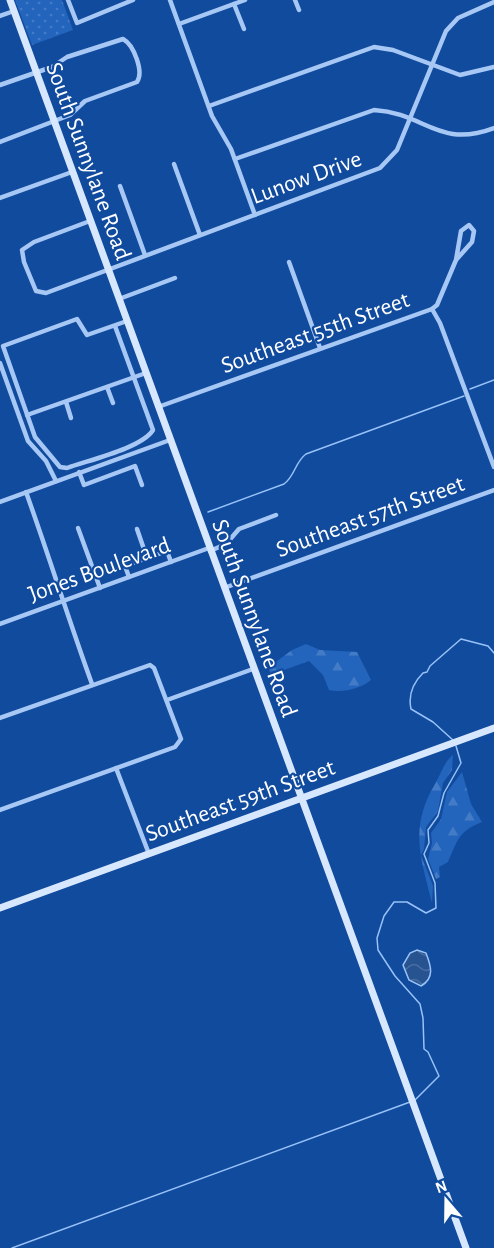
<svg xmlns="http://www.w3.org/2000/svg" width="494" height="1248" font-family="'Alegreya Sans',sans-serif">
<defs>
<pattern id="grass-dots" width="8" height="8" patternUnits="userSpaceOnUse" patternTransform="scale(1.5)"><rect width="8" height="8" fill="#2364bc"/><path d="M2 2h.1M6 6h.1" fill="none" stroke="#447bc6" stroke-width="1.8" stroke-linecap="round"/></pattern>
<pattern id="forest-firs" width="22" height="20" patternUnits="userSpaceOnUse" patternTransform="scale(1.5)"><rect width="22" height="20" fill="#2364bc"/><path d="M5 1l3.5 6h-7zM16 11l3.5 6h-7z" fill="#447bc6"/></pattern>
<pattern id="water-waves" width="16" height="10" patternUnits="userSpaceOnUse" patternTransform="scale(1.5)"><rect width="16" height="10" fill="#285391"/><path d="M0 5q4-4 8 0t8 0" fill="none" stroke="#486da2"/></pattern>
</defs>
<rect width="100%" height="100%" fill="#114b9e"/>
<polygon fill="url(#grass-dots)" points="15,0 62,0 73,30 32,45"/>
<g fill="url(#forest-firs)">
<path d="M306 644 320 650 357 652 371 680C360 689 343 693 329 690L323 675 309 661 284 670 271 680 269 667 292 650Z"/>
<path d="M453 755 452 770 443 783 438 811 426 827 424 849 421 855 433 886 432 903C420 854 409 828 436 782 442 772 444 762 453 755Z"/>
<path d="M462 772 471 804 482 822C458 831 457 842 448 862L439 867 440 877 436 879 428 859 432 843 431 833 441 819 447 792Z"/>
</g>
<path fill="url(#water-waves)" stroke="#98c2f8" stroke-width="1.5" d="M417 950 426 953C431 966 435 978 421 986L409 980 403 965 410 953Z"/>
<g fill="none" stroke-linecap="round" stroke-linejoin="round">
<g stroke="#98c2f8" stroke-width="1.5">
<polyline points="470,389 494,380"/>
<path d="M208 512 284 484C295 476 295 462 306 454L464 396"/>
<path d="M454 741 433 722 411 709C408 695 413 683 423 673L427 672 430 666 461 639 488 646 494 653"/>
<polyline points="415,1100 439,1076 428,1052 424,1049 423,1018 420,1004 395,976 378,950 377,938 384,916 394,902 407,902 426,913 436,908 435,883 424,854 429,843 428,830 438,816 444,793 461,763 456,746"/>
<polyline points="12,1248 410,1102"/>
</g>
<g stroke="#a7c8f5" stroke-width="4.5">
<polyline points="68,0 77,23 133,0"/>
<polyline points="170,0 212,116 231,149 255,215"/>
<polyline points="295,0 299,10"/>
<polyline points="234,4 244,29"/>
<polyline points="0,16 14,11"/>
<polyline points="179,24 245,0"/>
<path d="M0 85 52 67 67 57 123 39C134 45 144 72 137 82L85 101 70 115 0 142"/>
<polyline points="209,106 374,47 393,50 460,75 494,67"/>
<path d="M235 159 374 110C425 113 438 149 494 128"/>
<polyline points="174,164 200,235"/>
<polyline points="120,186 145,255"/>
<polyline points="0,198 72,172"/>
<polyline points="90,221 34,242 22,250 24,262 36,291 46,293 380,168 397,150 446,31 458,18 494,2"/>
<polyline points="289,262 320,348"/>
<polyline points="119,299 175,278"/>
<polyline points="432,309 440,323 494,467"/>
<path d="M115 326 153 430C142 448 89 460 67 468L60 467 35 437 3 346 77 319 87 335 127 321"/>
<polyline points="0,363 28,441 46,461 56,481"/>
<polyline points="107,387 113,403"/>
<polyline points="66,402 71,418"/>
<polyline points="158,407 432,309 437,305 456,260 472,242 474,231 469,225 461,231 456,260"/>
<polyline points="27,415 146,373"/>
<polyline points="79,472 84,485 135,466 142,485"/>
<path d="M26 492C49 556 69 621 92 684"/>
<polyline points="0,502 170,440"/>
<polyline points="78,528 100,588"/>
<polyline points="137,529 147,558"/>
<polyline points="210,551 226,544 239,529 276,515"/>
<polyline points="129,577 125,566 167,551 171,562"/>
<polyline points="224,588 494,490"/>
<polyline points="0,624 209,548"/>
<polyline points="167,700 253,669"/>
<polyline points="0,718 150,665 154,668 181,739 175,747 0,810"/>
<polyline points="116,768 149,854"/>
</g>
<g stroke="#d7e7fe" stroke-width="7">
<polyline points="10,0 466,1248"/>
<polyline points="0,908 494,728"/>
</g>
</g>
<g text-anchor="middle" stroke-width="4.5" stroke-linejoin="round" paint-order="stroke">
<g font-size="24" fill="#fff" stroke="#114b9e">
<text transform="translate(89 161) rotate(70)" y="8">South Sunnylane Road</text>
<text transform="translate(306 177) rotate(-20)" y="8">Lunow Drive</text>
<text transform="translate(315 332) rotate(-20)" y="8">Southeast 55th Street</text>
<text transform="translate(370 516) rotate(-20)" y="8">Southeast 57th Street</text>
<text transform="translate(99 569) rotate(-20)" y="8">Jones Boulevard</text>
<text transform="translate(255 618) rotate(70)" y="8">South Sunnylane Road</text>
<text transform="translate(240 800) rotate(-20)" y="8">Southeast 59th Street</text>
</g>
</g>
<g transform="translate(446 1200) rotate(340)" stroke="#114b9e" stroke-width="4.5" paint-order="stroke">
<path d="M0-4.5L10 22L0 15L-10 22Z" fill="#ffffff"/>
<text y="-9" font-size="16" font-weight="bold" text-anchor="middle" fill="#ffffff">N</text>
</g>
</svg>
